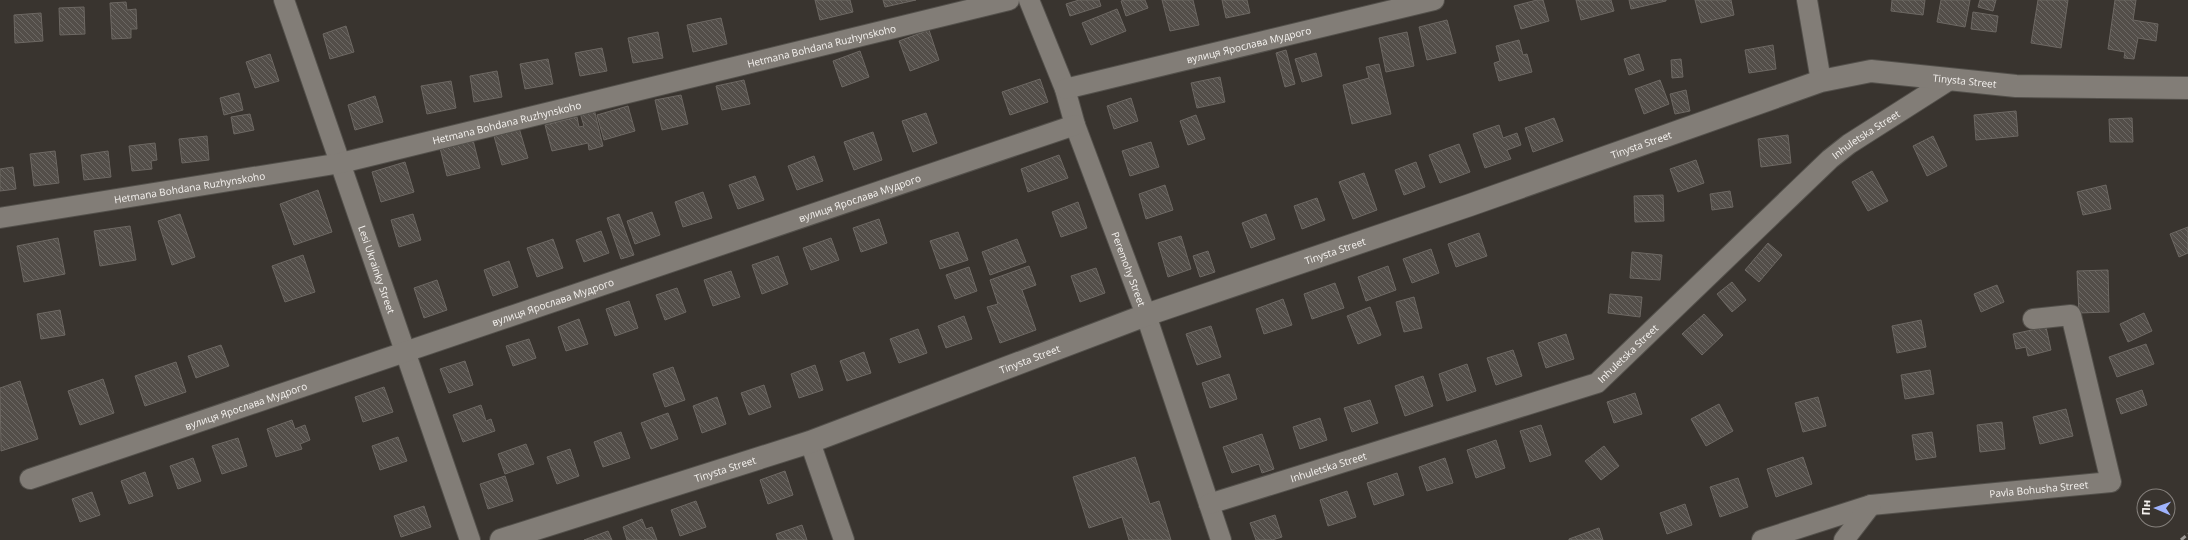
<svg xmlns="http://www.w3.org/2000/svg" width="2188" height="540" font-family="'Open Sans',sans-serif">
<defs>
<pattern id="building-back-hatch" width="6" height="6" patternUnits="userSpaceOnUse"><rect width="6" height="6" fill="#534e49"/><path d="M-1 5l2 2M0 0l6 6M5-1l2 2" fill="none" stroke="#6c6864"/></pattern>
</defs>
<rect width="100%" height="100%" fill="#39342f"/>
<g fill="url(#building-back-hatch)" stroke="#6d6863">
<polygon points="815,0 850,0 853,12 820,20"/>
<polygon points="883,0 916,0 885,7"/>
<polygon points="1079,0 1099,0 1101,6 1070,16 1066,4"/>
<polygon points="1124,0 1145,0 1148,8 1126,16 1121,1"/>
<polygon points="1162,0 1193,0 1199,25 1170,31"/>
<polygon points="1222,0 1247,0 1250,13 1226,18"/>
<polygon points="1537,0 1543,0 1549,21 1521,29 1514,6"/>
<polygon points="1576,0 1611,0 1614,11 1581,20"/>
<polygon points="1629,0 1666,0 1666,1 1631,9"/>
<polygon points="1695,0 1731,0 1734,15 1701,23"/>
<polygon points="1892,0 1925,0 1923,15 1891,11"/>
<polygon points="1941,0 1970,0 1965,27 1937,22"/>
<polygon points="1980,0 1996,0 1993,11 1978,7"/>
<polygon points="2038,0 2068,0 2061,48 2031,43"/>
<polygon points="2115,0 2136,0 2133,20 2158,24 2156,41 2138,38 2134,59 2124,58 2125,52 2108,49"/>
<polygon points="126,2 127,10 136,9 137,29 131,29 131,38 112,39 110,3"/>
<polygon points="84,7 85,34 60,35 59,8"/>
<polygon points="1117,9 1126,31 1091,45 1082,23"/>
<polygon points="1973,12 1998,16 1996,32 1971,29"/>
<polygon points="41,13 43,41 15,43 14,15"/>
<polygon points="721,18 727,44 693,52 687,25"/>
<polygon points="1447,20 1456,53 1427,60 1419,27"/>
<polygon points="346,26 354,52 330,59 323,34"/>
<polygon points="929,30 939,60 910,71 899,41"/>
<polygon points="658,32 663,58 633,63 628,38"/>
<polygon points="1407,32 1414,66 1386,72 1379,38"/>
<polygon points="1519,40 1523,55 1527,54 1532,72 1499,81 1494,63 1500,61 1496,46"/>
<polygon points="1773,45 1776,69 1749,73 1745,50"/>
<polygon points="602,48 607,71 580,76 575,53"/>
<polygon points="1286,50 1295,84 1285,87 1276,53"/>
<polygon points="860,51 869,77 842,87 833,61"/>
<polygon points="1316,53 1322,76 1302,82 1295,59"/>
<polygon points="270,54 279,81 255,88 246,62"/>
<polygon points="1639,54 1644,70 1629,75 1624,59"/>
<polygon points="548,59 553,84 525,89 520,64"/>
<polygon points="1681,59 1683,77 1672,78 1671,60"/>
<polygon points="1379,64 1391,114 1352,124 1343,85 1369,78 1366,67"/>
<polygon points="497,71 502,97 474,102 470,76"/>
<polygon points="1220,77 1225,102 1197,108 1191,83"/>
<polygon points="1040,79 1048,102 1010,115 1002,92"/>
<polygon points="744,80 750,104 722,110 716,86"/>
<polygon points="1660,80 1669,104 1644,114 1635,89"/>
<polygon points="451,81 456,108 427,114 421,86"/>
<polygon points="1686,90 1690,111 1675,114 1670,94"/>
<polygon points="239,93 243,110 224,115 220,98"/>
<polygon points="681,95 688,124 662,130 655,100"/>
<polygon points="375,96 383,122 355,130 348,105"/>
<polygon points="1131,98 1138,121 1114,129 1107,106"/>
<polygon points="628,106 635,131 604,140 597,115"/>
<polygon points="594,109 603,146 589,150 588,143 552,151 545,125 577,117 579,127 584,126 580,113"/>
<polygon points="2016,111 2018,136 1976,140 1974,115"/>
<polygon points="926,113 937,143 913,152 902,121"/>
<polygon points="250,114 254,130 234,134 231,117"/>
<polygon points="1196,115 1205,139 1188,145 1180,121"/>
<polygon points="1554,118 1563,141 1533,152 1525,128"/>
<polygon points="2132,118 2133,142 2110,142 2109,119"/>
<polygon points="1499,125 1503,138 1517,133 1521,145 1507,150 1511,159 1485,168 1473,134"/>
<polygon points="519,128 528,158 502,165 494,136"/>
<polygon points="873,132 882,160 854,170 844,142"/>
<polygon points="1788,135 1791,163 1761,167 1758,139"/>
<polygon points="207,136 209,160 182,163 179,139"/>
<polygon points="1933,136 1947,166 1927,176 1913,146"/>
<polygon points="473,140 480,168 447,176 440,148"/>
<polygon points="1151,142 1159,167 1130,176 1122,151"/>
<polygon points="155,143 157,160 151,161 152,169 132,171 129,146"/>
<polygon points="1459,144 1470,172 1440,183 1429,155"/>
<polygon points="55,151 59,183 34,186 30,154"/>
<polygon points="108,151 111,177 84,180 81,155"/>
<polygon points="1059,155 1068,178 1028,192 1021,169"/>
<polygon points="814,156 823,181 797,190 788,166"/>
<polygon points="1696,160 1704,183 1678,192 1670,169"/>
<polygon points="405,162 414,192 381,202 372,172"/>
<polygon points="1416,162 1425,187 1404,195 1395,170"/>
<polygon points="13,167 16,189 0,191 0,169"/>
<polygon points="1872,171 1888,201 1868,211 1852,182"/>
<polygon points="1364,173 1377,210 1353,219 1339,182"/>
<polygon points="755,176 764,200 738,209 729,185"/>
<polygon points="1165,185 1173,210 1146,219 1139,194"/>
<polygon points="2106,185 2111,209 2083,215 2077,192"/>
<polygon points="318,190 332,232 294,245 280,204"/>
<polygon points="1730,191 1733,207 1712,210 1710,194"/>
<polygon points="703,192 712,218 683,227 675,202"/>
<polygon points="1663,195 1664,221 1635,222 1634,196"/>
<polygon points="1317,198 1325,220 1302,229 1294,206"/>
<polygon points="1078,202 1087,228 1061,237 1052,212"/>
<polygon points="652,212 660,235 635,244 627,221"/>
<polygon points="180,214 195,257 172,265 158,221"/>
<polygon points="413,214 421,240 399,247 391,220"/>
<polygon points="619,214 634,255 621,259 607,218"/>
<polygon points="1266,214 1275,239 1251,248 1242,223"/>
<polygon points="879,219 887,243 861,252 853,228"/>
<polygon points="130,226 136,260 100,266 94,231"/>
<polygon points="2188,227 2188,253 2179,257 2170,234"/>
<polygon points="601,231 609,253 584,262 576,240"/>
<polygon points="958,232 968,260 940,269 930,241"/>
<polygon points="1479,233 1487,256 1456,267 1448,244"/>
<polygon points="1181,236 1191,269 1168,277 1158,243"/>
<polygon points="58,238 65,274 24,282 17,246"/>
<polygon points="831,238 839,260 811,270 803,248"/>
<polygon points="553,239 563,268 537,277 527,248"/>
<polygon points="1017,239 1026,262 990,275 982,252"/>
<polygon points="1768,243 1782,255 1759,282 1745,270"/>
<polygon points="1431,249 1439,273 1412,283 1403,259"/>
<polygon points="1208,251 1215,272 1200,277 1193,256"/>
<polygon points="1632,252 1662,255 1660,280 1630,278"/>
<polygon points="303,255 315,292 285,302 272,266"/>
<polygon points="778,256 788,284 762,294 752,265"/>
<polygon points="509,261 518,287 493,296 484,270"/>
<polygon points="1029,266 1036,285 1022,290 1036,330 1000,343 987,307 998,304 990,280"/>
<polygon points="1388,266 1396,290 1366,301 1358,277"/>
<polygon points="969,267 977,291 955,299 946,275"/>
<polygon points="1096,268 1105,293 1080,302 1071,276"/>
<polygon points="2108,270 2109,312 2079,313 2077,271"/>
<polygon points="731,271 740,297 713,306 704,280"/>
<polygon points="437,280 447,310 424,318 414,288"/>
<polygon points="1732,282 1746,300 1732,312 1717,294"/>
<polygon points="1335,283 1344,308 1312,319 1304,294"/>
<polygon points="1997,285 2004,302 1981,312 1974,294"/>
<polygon points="677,288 686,312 665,320 656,295"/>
<polygon points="1610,294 1642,297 1640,317 1608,313"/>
<polygon points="1414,297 1422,328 1404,332 1396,302"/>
<polygon points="1283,299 1292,325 1264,334 1256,309"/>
<polygon points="629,301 638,328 615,336 606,309"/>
<polygon points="1370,307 1381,335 1358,344 1347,316"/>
<polygon points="60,310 65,335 41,339 37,314"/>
<polygon points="2144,313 2152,331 2128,342 2120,324"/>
<polygon points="1704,314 1723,335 1702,355 1682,334"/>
<polygon points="964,316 972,339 946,348 938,326"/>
<polygon points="579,319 588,344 566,351 558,327"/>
<polygon points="1921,320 1926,347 1897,353 1892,326"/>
<polygon points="1211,326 1221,357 1197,365 1186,334"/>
<polygon points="2046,327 2051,350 2028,356 2026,347 2016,349 2013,334"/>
<polygon points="918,329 927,353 899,363 890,339"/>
<polygon points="1566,334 1574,359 1546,368 1538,343"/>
<polygon points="529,339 536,358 513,366 506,346"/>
<polygon points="2146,344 2154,364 2117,377 2109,357"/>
<polygon points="221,345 229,366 196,378 188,356"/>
<polygon points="1513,350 1522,376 1496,385 1487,358"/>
<polygon points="864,352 871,373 847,381 840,361"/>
<polygon points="465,361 473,385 449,393 440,369"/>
<polygon points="176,362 186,392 145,406 135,376"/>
<polygon points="1467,364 1476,391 1447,401 1439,374"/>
<polygon points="815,365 823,390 799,398 791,374"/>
<polygon points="673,367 685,400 665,407 653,374"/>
<polygon points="1930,370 1934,394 1905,399 1901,375"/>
<polygon points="1229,374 1237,399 1210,408 1202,383"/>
<polygon points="1423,376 1433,406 1405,416 1395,386"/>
<polygon points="103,379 114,413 80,425 68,391"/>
<polygon points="20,381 38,439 1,451 0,388"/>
<polygon points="764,385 771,407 749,415 741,393"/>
<polygon points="384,387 393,412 363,422 355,397"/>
<polygon points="2142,390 2147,405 2121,414 2116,399"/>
<polygon points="1635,393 1642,414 1614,423 1607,402"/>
<polygon points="717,397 726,424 702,433 693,406"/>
<polygon points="1818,397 1826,426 1803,432 1795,403"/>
<polygon points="1370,400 1378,423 1352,432 1344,408"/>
<polygon points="1719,404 1733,431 1706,446 1691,419"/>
<polygon points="481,405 486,421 491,419 495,431 463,442 453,415"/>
<polygon points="2066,409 2073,436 2040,444 2033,417"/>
<polygon points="668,413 678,439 651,449 641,423"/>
<polygon points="1320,418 1327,440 1300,449 1293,427"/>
<polygon points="292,420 295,429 305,425 310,440 300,444 302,449 276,457 267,429"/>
<polygon points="2002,422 2005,449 1980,452 1977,425"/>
<polygon points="1541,425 1551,455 1530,462 1520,431"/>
<polygon points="621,432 630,458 603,467 594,442"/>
<polygon points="1932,432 1936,457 1916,460 1912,435"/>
<polygon points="1262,434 1274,469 1262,473 1259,464 1232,473 1223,447"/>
<polygon points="398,437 407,461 380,470 372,446"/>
<polygon points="238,438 247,466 222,474 212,446"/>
<polygon points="1496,440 1505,468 1476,478 1467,450"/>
<polygon points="526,444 534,464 505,474 498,454"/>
<polygon points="1604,446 1619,466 1601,480 1585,461"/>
<polygon points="570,449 579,476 557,484 547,457"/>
<polygon points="1135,457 1150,504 1159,501 1171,540 1129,540 1122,517 1089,528 1073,477"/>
<polygon points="1803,457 1812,484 1776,497 1767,469"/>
<polygon points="193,458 201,481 178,489 170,466"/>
<polygon points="1445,458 1453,483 1427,491 1419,467"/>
<polygon points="785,471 793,495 768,504 760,480"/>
<polygon points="145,472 153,496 129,504 121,481"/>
<polygon points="1397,473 1404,495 1374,505 1367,483"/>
<polygon points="505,476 513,501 488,509 480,484"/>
<polygon points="1738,478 1748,507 1720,517 1710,487"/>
<polygon points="1347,491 1356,517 1328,526 1320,500"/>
<polygon points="92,492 100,515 80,522 72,499"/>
<polygon points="696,501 706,527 680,536 671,510"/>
<polygon points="1685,504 1692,525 1667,534 1660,513"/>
<polygon points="424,506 431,527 401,537 394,516"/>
<polygon points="1275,515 1282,537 1272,540 1256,540 1250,523"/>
<polygon points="642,519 646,529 652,527 657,540 627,540 623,527"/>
<polygon points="802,525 807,540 778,540 776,534"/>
<polygon points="1599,528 1603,540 1569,540 1569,539"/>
<polygon points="608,531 612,540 584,540"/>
</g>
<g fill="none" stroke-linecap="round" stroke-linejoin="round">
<defs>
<g id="street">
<path id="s1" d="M284 0 470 540"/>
<path id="s2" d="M1029 0 1065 89 1075 125 1146 315 1221 540"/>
<polyline points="1807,0 1821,81"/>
<path id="s3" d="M1065 89 1434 0"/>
<path id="s4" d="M0 218 341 163 1009 0"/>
<polyline points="810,442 844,540"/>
<path id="s5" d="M30 479 1075 125"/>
<path id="s6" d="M1209 504 1597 383 1830 159 1849 144 1951 79"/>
<path id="s7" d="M1762 540 1871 505 2111 482 2071 315 2033 319"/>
<polyline points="1844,540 1871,505"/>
</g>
<g id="secondary">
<path id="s8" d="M501 540 810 442 1146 315 1470 205 1821 81 1871 71 2016 86 2188 88"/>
</g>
</defs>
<use href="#street" stroke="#53504b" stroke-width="22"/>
<use href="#secondary" stroke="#53504b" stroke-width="24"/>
<use href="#street" stroke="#827d77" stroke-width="20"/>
<use href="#secondary" stroke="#827d77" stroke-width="22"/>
<polyline stroke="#9d9996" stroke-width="3" stroke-dasharray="6 3" stroke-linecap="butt" points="2181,540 2188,534"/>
</g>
<g text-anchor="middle" stroke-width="3.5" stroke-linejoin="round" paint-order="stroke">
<g font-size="10" fill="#f6f3f0" stroke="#39342f">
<text dy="4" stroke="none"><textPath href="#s3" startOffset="189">вулиця Ярослава Мудрого</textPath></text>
<text dy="4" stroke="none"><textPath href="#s4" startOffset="840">Hetmana Bohdana Ruzhynskoho</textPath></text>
<text dy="4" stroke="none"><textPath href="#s8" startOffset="1543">Tinysta Street</textPath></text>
<text dy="4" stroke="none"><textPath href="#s4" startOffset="516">Hetmana Bohdana Ruzhynskoho</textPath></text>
<text dy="4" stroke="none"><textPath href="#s6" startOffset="773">Inhuletska Street</textPath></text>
<text dy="4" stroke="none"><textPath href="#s8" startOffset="1207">Tinysta Street</textPath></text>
<text dy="4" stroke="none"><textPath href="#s4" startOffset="192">Hetmana Bohdana Ruzhynskoho</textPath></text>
<text dy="4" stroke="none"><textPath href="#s5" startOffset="876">вулиця Ярослава Мудрого</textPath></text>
<text dy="4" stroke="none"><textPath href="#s8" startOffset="883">Tinysta Street</textPath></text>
<text dy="4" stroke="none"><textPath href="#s2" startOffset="287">Peremohy Street</textPath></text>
<text dy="4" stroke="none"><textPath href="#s1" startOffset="285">Lesi Ukrainky Street</textPath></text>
<text dy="4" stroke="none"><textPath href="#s5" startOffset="552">вулиця Ярослава Мудрого</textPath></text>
<text dy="4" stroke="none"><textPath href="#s6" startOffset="449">Inhuletska Street</textPath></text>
<text dy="4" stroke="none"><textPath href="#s8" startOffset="559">Tinysta Street</textPath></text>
<text dy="4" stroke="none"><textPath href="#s5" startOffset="228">вулиця Ярослава Мудрого</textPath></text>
<text dy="4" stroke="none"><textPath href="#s6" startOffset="125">Inhuletska Street</textPath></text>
<text dy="4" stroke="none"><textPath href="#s8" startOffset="235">Tinysta Street</textPath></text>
<text dy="4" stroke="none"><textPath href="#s7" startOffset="283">Pavla Bohusha Street</textPath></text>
</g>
</g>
<g transform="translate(2156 508) rotate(272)"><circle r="19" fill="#39342f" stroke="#85807c"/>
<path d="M0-3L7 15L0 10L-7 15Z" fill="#9fb3fd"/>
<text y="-6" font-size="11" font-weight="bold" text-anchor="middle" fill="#f6f3f0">Пн</text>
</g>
</svg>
